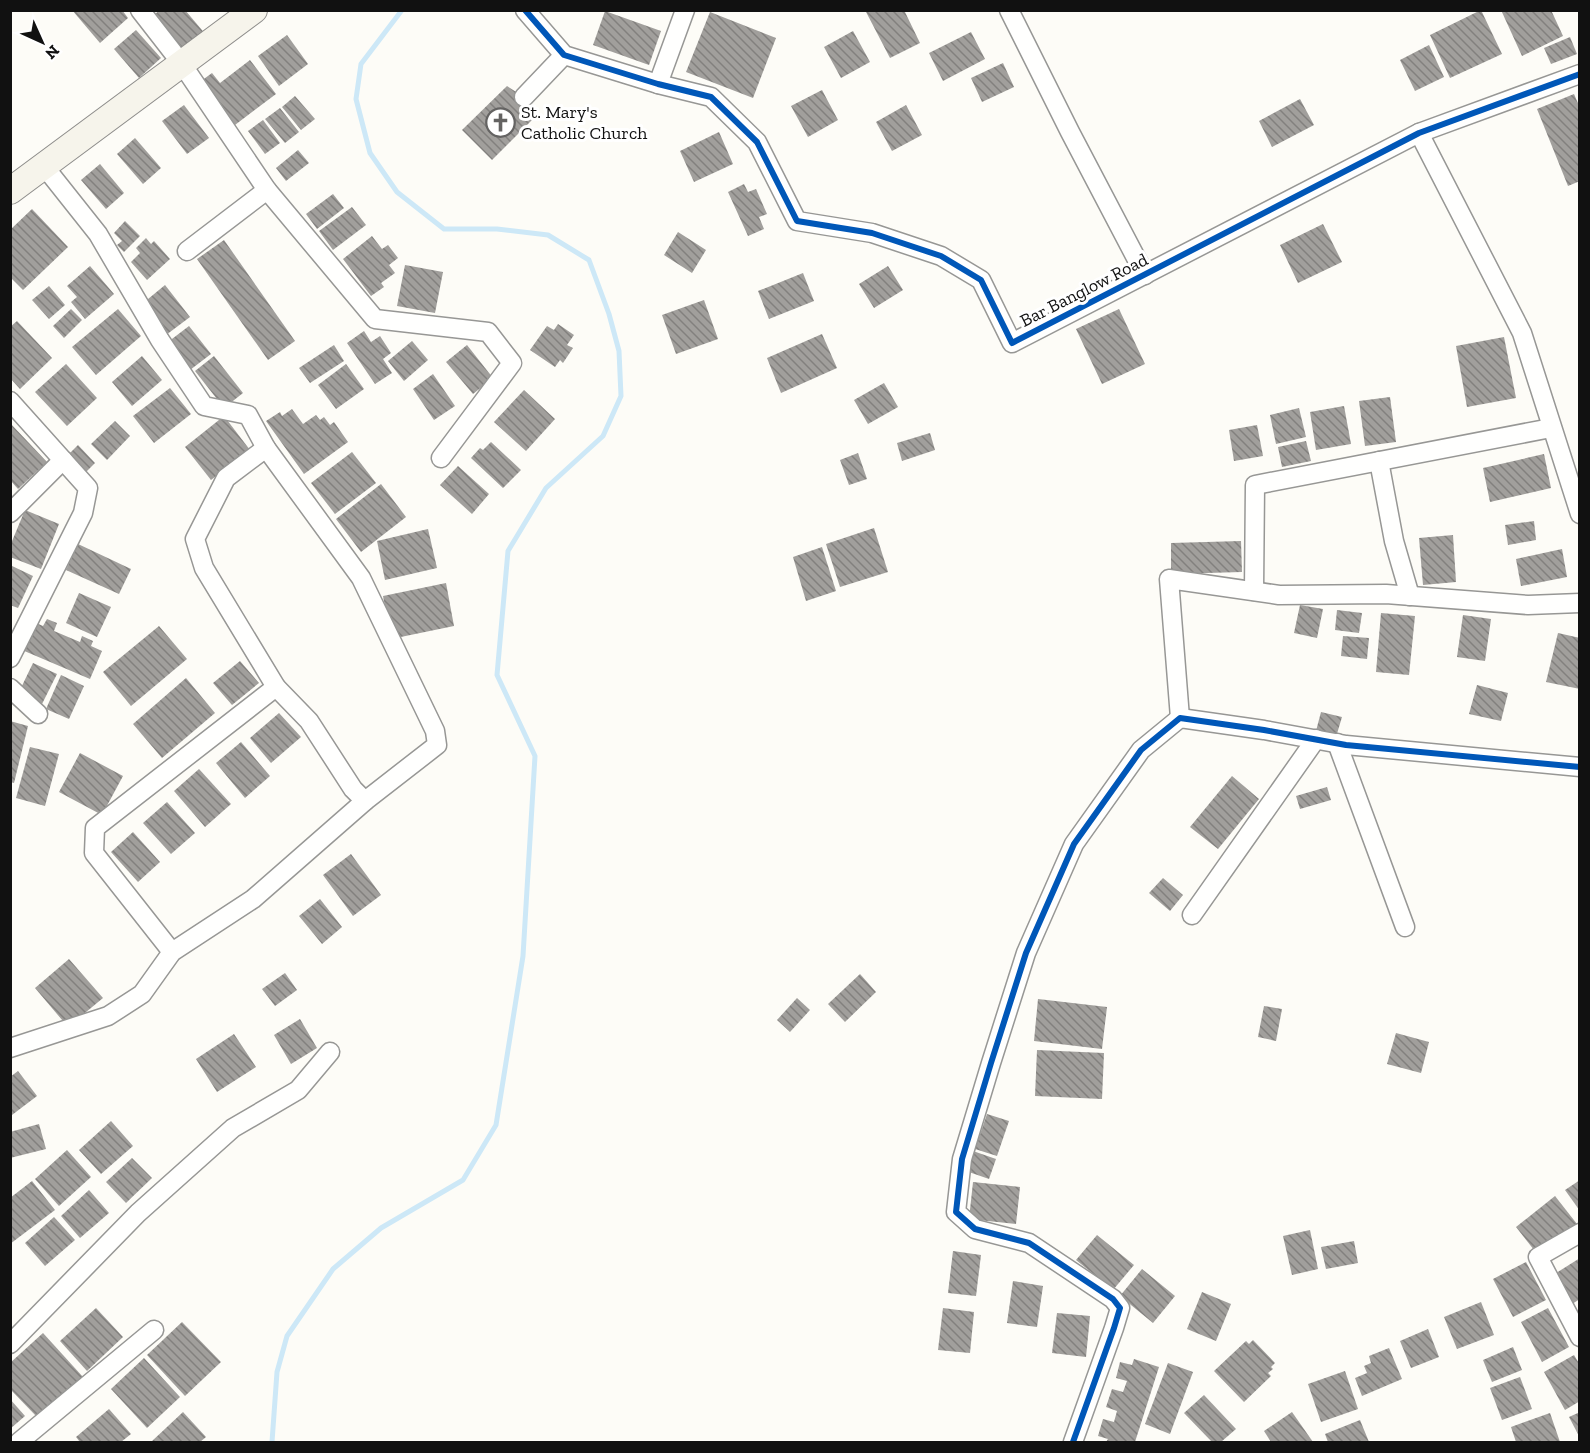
<svg xmlns="http://www.w3.org/2000/svg" width="1590" height="1453" font-family="'Zilla Slab',serif">
<defs>
<pattern id="building-back-hatch" width="6" height="6" patternUnits="userSpaceOnUse" patternTransform="scale(1.5)"><rect width="6" height="6" fill="#a19f9c"/><path d="M-1 5l2 2M0 0l6 6M5-1l2 2" fill="none" stroke="#82807e"/></pattern>
</defs>
<rect width="100%" height="100%" fill="#fdfcf7"/>
<g fill="none" stroke-linecap="round" stroke-linejoin="round">
<polyline stroke="#cde8f7" stroke-width="5" points="272,1442 277,1372 287,1336 333,1269 381,1228 463,1180 496,1125 523,956 535,756 497,675 508,551 546,488 603,436 621,396 619,351 609,314 589,260 548,235 497,229 444,229 397,192 370,153 356,99 361,64 402,10"/>
</g>
<g fill="url(#building-back-hatch)">
<polygon points="72,10 122,10 128,18 100,43"/>
<polygon points="160,10 185,10 207,36 182,57 150,18"/>
<polygon points="865,10 904,10 920,43 890,58"/>
<polygon points="1481,10 1502,54 1450,78 1430,35"/>
<polygon points="1501,10 1551,10 1563,36 1522,56"/>
<polygon points="605,11 661,31 649,65 593,45"/>
<polygon points="710,12 776,38 753,98 686,72"/>
<polygon points="136,30 161,58 139,78 114,49"/>
<polygon points="853,31 870,62 841,78 824,47"/>
<polygon points="971,32 985,59 943,81 929,53"/>
<polygon points="287,35 308,64 279,86 258,56"/>
<polygon points="1570,37 1577,54 1551,64 1544,48"/>
<polygon points="1429,45 1444,77 1415,91 1400,60"/>
<polygon points="250,60 276,94 231,128 197,84 212,73 220,83"/>
<polygon points="1003,63 1014,87 982,102 971,78"/>
<polygon points="507,86 524,97 537,115 492,160 462,130"/>
<polygon points="822,90 838,120 808,137 791,106"/>
<polygon points="1574,94 1580,108 1580,181 1568,186 1537,109"/>
<polygon points="295,96 315,119 301,130 282,107"/>
<polygon points="1300,99 1314,125 1272,147 1259,121"/>
<polygon points="184,105 209,138 187,154 162,121"/>
<polygon points="906,105 922,135 892,151 876,122"/>
<polygon points="280,108 299,132 285,143 265,119"/>
<polygon points="263,120 280,143 265,154 248,131"/>
<polygon points="719,132 733,164 694,182 680,151"/>
<polygon points="135,138 161,168 143,184 117,154"/>
<polygon points="298,150 309,163 286,181 276,168"/>
<polygon points="100,164 124,193 106,209 81,180"/>
<polygon points="744,184 748,192 756,189 767,214 759,217 764,229 748,236 728,192"/>
<polygon points="333,194 344,208 317,229 306,214"/>
<polygon points="352,207 366,225 333,250 319,231"/>
<polygon points="32,209 68,247 23,290 10,277 10,230"/>
<polygon points="125,221 140,236 124,252 117,245 122,241 114,233"/>
<polygon points="1323,224 1342,262 1298,283 1280,245"/>
<polygon points="678,232 706,250 692,273 664,255"/>
<polygon points="372,236 382,249 388,245 398,258 389,265 395,273 381,283 384,287 371,296 343,259"/>
<polygon points="146,238 151,244 154,241 170,259 147,280 131,262 140,253 136,248"/>
<polygon points="224,240 295,341 268,360 197,259"/>
<polygon points="405,265 443,272 435,313 397,306"/>
<polygon points="90,266 114,294 85,319 71,302 77,297 67,286"/>
<polygon points="888,266 903,290 874,308 859,284"/>
<polygon points="803,273 814,301 769,319 758,291"/>
<polygon points="165,285 190,317 166,335 142,304"/>
<polygon points="49,286 65,305 49,319 32,300"/>
<polygon points="704,300 718,339 676,354 662,315"/>
<polygon points="71,309 82,320 64,338 53,326"/>
<polygon points="118,309 141,336 96,375 72,347"/>
<polygon points="1119,309 1145,364 1102,384 1076,329"/>
<polygon points="17,321 52,358 20,389 10,378 10,327"/>
<polygon points="558,324 574,335 567,345 573,348 563,363 560,360 555,367 530,350 547,326 554,330"/>
<polygon points="189,326 211,354 190,370 168,342"/>
<polygon points="364,331 371,342 380,336 391,353 383,359 392,373 375,384 347,343"/>
<polygon points="822,334 837,368 781,393 767,358"/>
<polygon points="1504,337 1516,398 1467,407 1456,346"/>
<polygon points="412,341 428,360 404,381 388,361"/>
<polygon points="334,345 344,361 310,383 299,368"/>
<polygon points="467,345 493,378 473,394 446,362"/>
<polygon points="142,356 162,380 132,406 112,382"/>
<polygon points="214,356 243,393 224,408 195,371"/>
<polygon points="66,364 97,398 67,426 35,392"/>
<polygon points="346,364 364,389 336,409 318,385"/>
<polygon points="433,374 455,406 434,420 413,389"/>
<polygon points="884,383 898,407 868,424 854,400"/>
<polygon points="170,388 191,414 154,443 133,416"/>
<polygon points="524,390 555,419 526,451 494,422"/>
<polygon points="1390,397 1396,442 1365,446 1359,401"/>
<polygon points="1344,406 1351,444 1316,450 1310,412"/>
<polygon points="1299,408 1306,437 1276,444 1270,415"/>
<polygon points="292,409 303,424 316,415 320,420 324,417 330,425 334,422 348,442 304,474 266,421 280,412 282,416"/>
<polygon points="224,416 250,450 211,480 185,447"/>
<polygon points="115,421 130,436 107,460 91,444"/>
<polygon points="10,423 47,462 18,489 10,480"/>
<polygon points="1257,425 1263,456 1234,461 1229,430"/>
<polygon points="930,433 935,450 902,461 897,443"/>
<polygon points="1306,441 1311,461 1282,467 1278,447"/>
<polygon points="491,442 521,470 503,488 471,458 480,448 483,450"/>
<polygon points="78,445 95,463 84,474 67,456"/>
<polygon points="352,452 376,483 335,514 311,483"/>
<polygon points="858,453 867,479 849,485 840,460"/>
<polygon points="1544,454 1551,488 1490,502 1483,468"/>
<polygon points="458,466 489,494 472,514 440,485"/>
<polygon points="381,484 406,517 361,552 336,519"/>
<polygon points="25,510 59,524 41,569 10,557 10,546"/>
<polygon points="1534,521 1536,540 1508,545 1505,525"/>
<polygon points="874,528 888,572 840,587 826,544"/>
<polygon points="428,529 437,568 385,580 377,541"/>
<polygon points="1453,535 1456,582 1423,585 1419,538"/>
<polygon points="1241,541 1242,572 1171,574 1171,543"/>
<polygon points="78,544 131,569 119,594 66,570"/>
<polygon points="822,547 836,591 806,601 793,557"/>
<polygon points="1562,549 1567,577 1521,586 1516,559"/>
<polygon points="10,565 33,576 18,608 10,605"/>
<polygon points="446,583 454,626 391,639 383,596"/>
<polygon points="79,593 111,607 97,637 66,623"/>
<polygon points="1300,605 1323,609 1317,638 1294,633"/>
<polygon points="1337,610 1362,613 1359,633 1335,630"/>
<polygon points="1381,613 1415,616 1409,675 1376,672"/>
<polygon points="1463,615 1491,619 1485,661 1457,657"/>
<polygon points="47,619 57,623 54,631 80,642 82,636 93,641 91,646 102,651 90,679 22,650 34,622 43,626"/>
<polygon points="159,626 187,659 131,706 103,672"/>
<polygon points="1558,633 1580,638 1580,689 1546,682"/>
<polygon points="1343,636 1369,638 1367,659 1341,656"/>
<polygon points="240,661 259,683 232,705 213,683"/>
<polygon points="33,663 57,674 42,704 19,692"/>
<polygon points="61,675 84,686 69,719 46,709"/>
<polygon points="186,678 215,713 162,758 133,724"/>
<polygon points="1477,685 1508,693 1501,721 1469,714"/>
<polygon points="1321,712 1342,717 1336,737 1316,731"/>
<polygon points="279,713 301,737 271,763 250,738"/>
<polygon points="10,721 28,726 14,783 10,782"/>
<polygon points="241,742 270,776 245,798 216,763"/>
<polygon points="30,747 59,754 45,806 16,798"/>
<polygon points="80,753 123,776 102,815 59,792"/>
<polygon points="199,769 231,804 205,827 174,791"/>
<polygon points="1232,776 1259,799 1218,849 1190,827"/>
<polygon points="1327,787 1331,800 1300,809 1296,796"/>
<polygon points="167,802 195,833 171,854 143,823"/>
<polygon points="133,832 160,862 138,882 111,852"/>
<polygon points="351,854 381,895 353,916 323,875"/>
<polygon points="1163,878 1183,895 1170,911 1149,893"/>
<polygon points="320,899 342,927 322,944 299,916"/>
<polygon points="69,959 103,998 68,1027 35,988"/>
<polygon points="285,973 297,990 275,1006 262,989"/>
<polygon points="860,974 876,992 845,1022 828,1004"/>
<polygon points="797,998 810,1010 790,1032 777,1020"/>
<polygon points="1038,999 1107,1007 1102,1049 1034,1041"/>
<polygon points="1264,1006 1282,1009 1276,1041 1258,1037"/>
<polygon points="300,1019 317,1048 291,1064 274,1035"/>
<polygon points="1396,1033 1429,1042 1421,1073 1387,1064"/>
<polygon points="234,1034 256,1067 217,1092 196,1059"/>
<polygon points="1037,1050 1104,1053 1102,1099 1035,1096"/>
<polygon points="18,1071 37,1096 12,1115 10,1113 10,1077"/>
<polygon points="987,1114 1009,1121 997,1156 975,1149"/>
<polygon points="111,1121 133,1146 101,1174 79,1150"/>
<polygon points="39,1124 46,1149 10,1158 10,1132"/>
<polygon points="67,1150 91,1177 59,1206 35,1179"/>
<polygon points="973,1151 996,1159 989,1179 966,1171"/>
<polygon points="132,1158 152,1178 126,1203 106,1182"/>
<polygon points="1580,1180 1580,1211 1565,1190"/>
<polygon points="32,1181 55,1210 10,1244 10,1198"/>
<polygon points="973,1182 1020,1187 1016,1224 969,1219"/>
<polygon points="89,1190 109,1213 80,1238 61,1216"/>
<polygon points="1555,1196 1577,1224 1538,1255 1516,1227"/>
<polygon points="54,1217 75,1240 45,1266 25,1243"/>
<polygon points="1310,1230 1318,1269 1292,1275 1283,1236"/>
<polygon points="1097,1235 1134,1265 1113,1290 1076,1260"/>
<polygon points="1354,1241 1358,1263 1326,1269 1321,1247"/>
<polygon points="953,1251 981,1255 976,1296 948,1293"/>
<polygon points="1580,1258 1580,1299 1572,1304 1553,1275"/>
<polygon points="1526,1262 1546,1300 1513,1317 1493,1279"/>
<polygon points="1142,1269 1175,1296 1153,1323 1120,1296"/>
<polygon points="1013,1281 1043,1286 1037,1327 1007,1323"/>
<polygon points="1202,1292 1231,1304 1216,1341 1187,1329"/>
<polygon points="1481,1302 1494,1335 1457,1349 1444,1317"/>
<polygon points="96,1308 123,1337 87,1371 60,1341"/>
<polygon points="943,1308 974,1312 970,1353 938,1350"/>
<polygon points="1548,1308 1569,1347 1542,1362 1521,1322"/>
<polygon points="1057,1313 1090,1316 1086,1357 1052,1353"/>
<polygon points="182,1322 221,1362 185,1396 147,1355"/>
<polygon points="1428,1329 1439,1357 1411,1368 1400,1341"/>
<polygon points="43,1333 83,1377 38,1418 10,1389 10,1363"/>
<polygon points="1253,1340 1275,1363 1271,1367 1273,1369 1268,1373 1271,1376 1244,1402 1214,1371 1246,1341 1249,1344"/>
<polygon points="1513,1347 1522,1370 1492,1382 1483,1360"/>
<polygon points="1389,1348 1402,1379 1362,1396 1355,1378 1367,1373 1364,1366 1371,1363 1369,1356"/>
<polygon points="1574,1355 1580,1365 1580,1401 1565,1410 1544,1372"/>
<polygon points="144,1358 180,1397 147,1428 111,1389"/>
<polygon points="1134,1359 1159,1367 1135,1442 1106,1442 1108,1439 1098,1436 1103,1419 1114,1422 1117,1411 1106,1407 1112,1389 1123,1392 1127,1381 1116,1378 1120,1362 1132,1365"/>
<polygon points="1168,1363 1193,1372 1170,1434 1145,1424"/>
<polygon points="1345,1371 1358,1409 1321,1422 1308,1384"/>
<polygon points="1520,1377 1532,1409 1502,1420 1490,1388"/>
<polygon points="1204,1395 1236,1429 1221,1442 1212,1442 1184,1413"/>
<polygon points="10,1399 25,1416 10,1429"/>
<polygon points="109,1409 131,1434 121,1442 80,1442 76,1437"/>
<polygon points="183,1412 206,1437 200,1442 151,1442"/>
<polygon points="1292,1412 1313,1442 1271,1442 1264,1431"/>
<polygon points="1580,1412 1580,1438 1569,1417"/>
<polygon points="1550,1413 1560,1442 1516,1442 1511,1427"/>
<polygon points="1360,1420 1369,1442 1328,1442 1325,1434"/>
</g>
<g fill="none" stroke-linecap="round" stroke-linejoin="round">
<defs>
<g id="street">
<polyline points="140,10 182,64 267,190 375,319 488,332 512,363 441,458"/>
<polyline points="525,10 564,55 658,84 711,97 757,142 797,221 872,233 941,256 981,280 1012,343 1419,133 1580,74"/>
<polyline points="1009,10 1070,132 1145,275"/>
<polyline points="658,84 685,10"/>
<polyline points="524,97 564,55"/>
<polyline points="1419,133 1522,333 1580,514"/>
<polyline points="187,251 267,190"/>
<polyline points="10,401 88,488 83,513 10,658"/>
<polyline points="266,448 226,478 195,539 204,568 276,687 309,721 353,789 365,801"/>
<polyline points="1379,461 1394,541 1410,596"/>
<polyline points="10,513 63,460"/>
<polyline points="1254,591 1255,485 1551,428"/>
<polyline points="10,688 38,714"/>
<polyline points="1180,718 1169,579 1279,595 1386,594 1528,605 1580,603"/>
<polyline points="1337,743 1405,927"/>
<polyline points="1192,915 1316,739"/>
<polyline points="172,952 94,853 95,828 276,687"/>
<polyline points="10,1048 108,1016 142,994 172,952 253,899 365,801 437,745 435,731 361,578 266,448 248,415 204,406 160,340 98,234 44,166"/>
<polyline points="1580,1233 1538,1257 1580,1337"/>
<polyline points="10,1344 138,1213 233,1128 298,1090 330,1052"/>
<polyline points="19,1442 154,1330"/>
<polyline points="1073,1442 1114,1328 1120,1308 1113,1299 1029,1243 975,1229 956,1212 962,1159 991,1063 1026,953 1074,844 1141,750 1180,718 1264,730 1346,745 1580,767"/>
</g>
<polyline id="secondary" points="10,191 254,10"/>
</defs>
<use href="#street" stroke="#979795" stroke-width="21"/>
<use href="#secondary" stroke="#8e8d8b" stroke-width="28"/>
<use href="#street" stroke="#fffffe" stroke-width="18"/>
<use href="#secondary" stroke="#f6f4eb" stroke-width="26"/>
<defs>
<g id="cycleway">
<polyline points="525,10 564,55 658,84 711,97 757,142 797,221 872,233 941,256 981,280 1012,343 1419,133 1580,74"/>
<polyline points="1073,1442 1114,1328 1120,1308 1113,1299 1029,1243 975,1229 956,1212 962,1159 991,1063 1026,953 1074,844 1141,750 1180,718 1264,730 1346,745 1580,767"/>
</g>
</defs>
<use href="#cycleway" stroke="#fff" stroke-width="10"/>
<use href="#cycleway" stroke="#0057b8" stroke-width="6"/>
</g>
<defs>
<symbol id="church-ring" viewBox="-11 -11 22 22"><circle r="9.5" fill="#fff" stroke="#646362" stroke-width="1.5"/><path d="M-1.2-6h2.4v3.5h3.3v2.4h-3.3V6h-2.4V-.1h-3.3v-2.4h3.3Z" fill="#646362"/></symbol>
</defs>
<g fill-rule="evenodd">
<use href="#church-ring" x="484" y="106" width="33" height="33"/>
</g>
<g text-anchor="middle" stroke-width="6" stroke-linejoin="round" paint-order="stroke">
<g font-size="18" fill="#111" stroke="#fff" text-anchor="start">
<text x="521" y="118">St. Mary's<tspan x="521" dy="21">Catholic Church</tspan></text>
</g>
<g font-size="18" fill="#111" stroke="#fff">
<text transform="translate(1084 290) rotate(-27)" y="6">Bar Banglow Road</text>
</g>
</g>
<rect width="1590" height="1453" fill="none" stroke="#111111" stroke-width="24"/>
<g transform="translate(42 42) rotate(135)" stroke="#ffffff" stroke-width="4.5" paint-order="stroke">
<path d="M0-4.5L10 22L0 15L-10 22Z" fill="#111111"/>
<text y="-9" font-size="16" font-weight="bold" text-anchor="middle" fill="#111111">N</text>
</g>
</svg>
